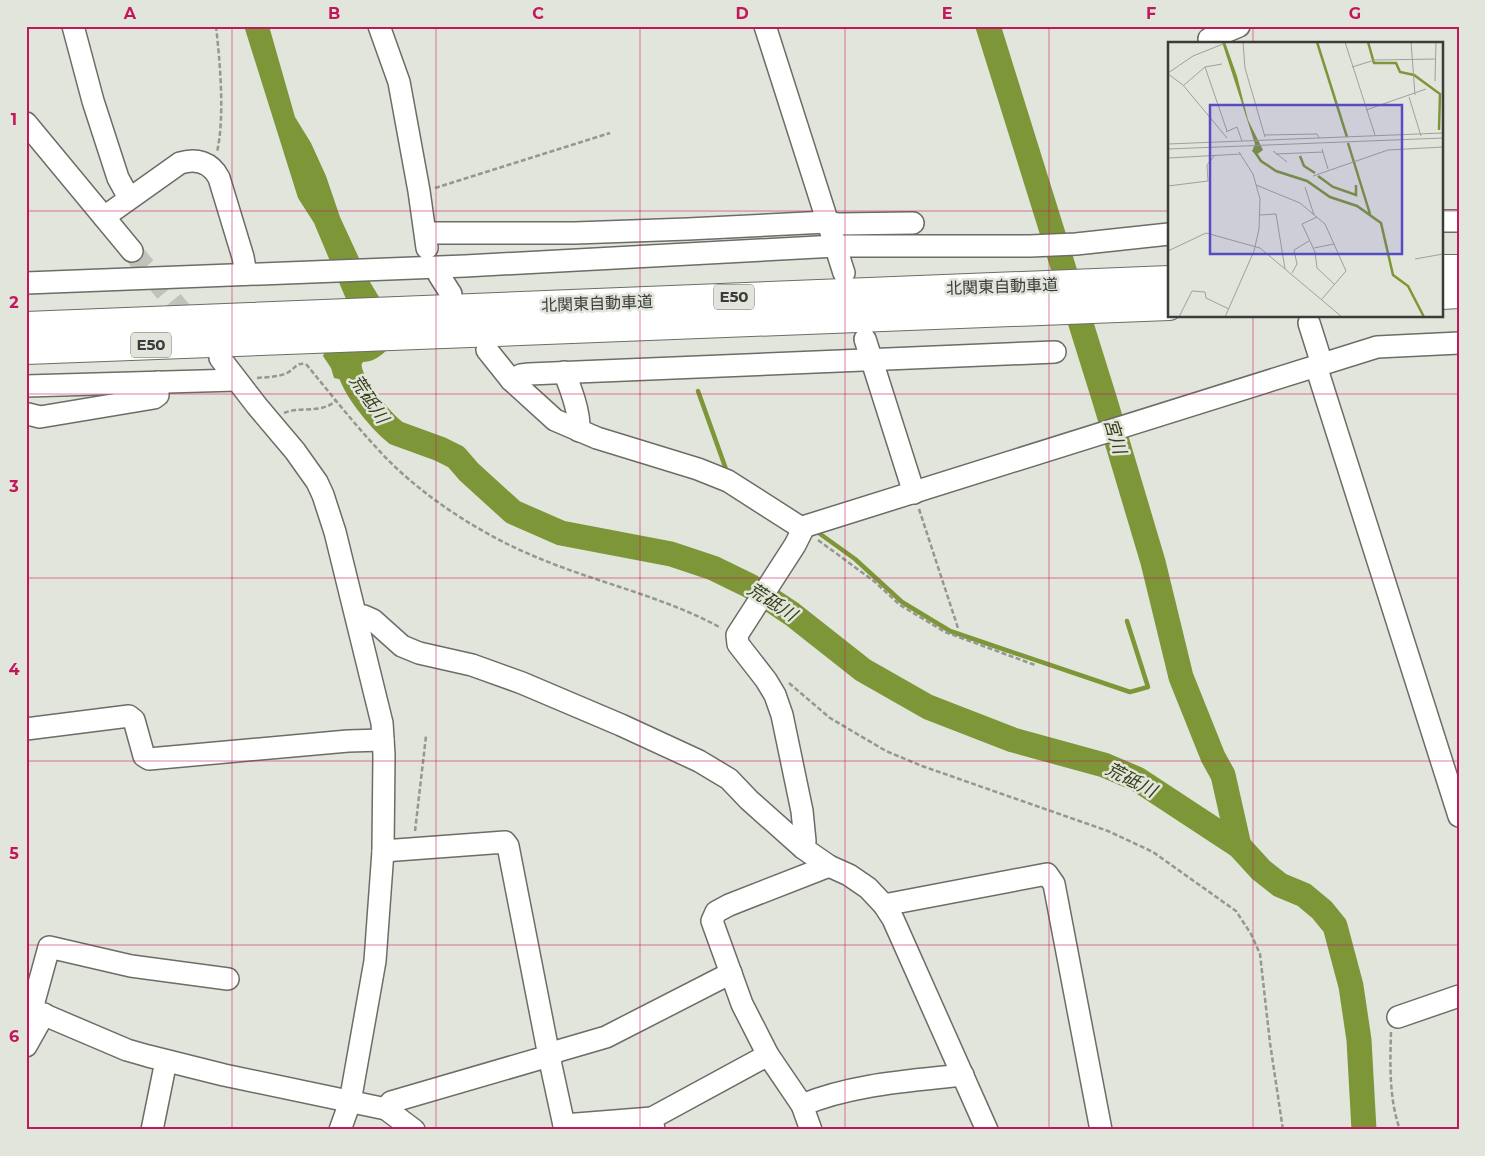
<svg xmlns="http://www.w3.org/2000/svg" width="1485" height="1156" font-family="Montserrat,'Noto Sans JP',sans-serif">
<rect width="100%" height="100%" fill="#e2e5dc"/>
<path fill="#7d9738" d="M244 26H269L295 117 311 143 326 176 340 217 370 282 382 302 393 345C383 353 376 362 363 362L358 369V379L352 382 334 378 331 368 323 356 346 299 314 223 298 198Z"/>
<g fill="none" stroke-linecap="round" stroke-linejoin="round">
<g stroke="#7d9738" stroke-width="4.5">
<polyline points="698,391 727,472"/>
<polyline points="816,531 855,559 902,602 950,631 1130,692 1148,687 1127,621"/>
<polyline points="1174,679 1181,677"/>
</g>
<g stroke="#7d9738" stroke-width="25">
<polyline points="988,26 1105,401 1153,562 1181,677 1213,757 1223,775 1239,846"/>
<path d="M353 349C351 354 348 359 349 364 349 384 381 421 396 433L440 449 456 457 469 472 513 512 561 533 671 554 713 568 750 586 792 614 863 670 928 707 1013 740 1104 765 1137 779 1239 846 1261 870 1280 885 1304 895 1322 910 1335 926 1351 986 1359 1040 1364 1130"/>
</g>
<polyline stroke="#c1c3bb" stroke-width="21" stroke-dasharray="21 11" stroke-linecap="butt" points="132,251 195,328"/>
<defs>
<g id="minor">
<polyline points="73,26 93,101 118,178 129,198"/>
<polyline points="379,26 399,82 419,191 427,248"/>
<polyline points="765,26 844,273"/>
<polyline points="1209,39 1239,26"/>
<polyline points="26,123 132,251"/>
<path d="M104 217 180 163C196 158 211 162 219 178L243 257 246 274"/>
<polyline points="1441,221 1459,221"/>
<polyline points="426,233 575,233 688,229 827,222 839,224 913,223"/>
<polyline points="439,275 451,294"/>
<polyline points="26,283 465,266 836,246 1030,246 1076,244 1169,234"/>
<polyline points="1309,323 1322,364"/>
<polyline points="865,339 914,493"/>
<polyline points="487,350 511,380 555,420 597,438 698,469 728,481 803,529"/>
<polyline points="220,358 257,406 295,451 317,482 323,495 335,532 382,723 384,755 383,851 375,961 350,1102 340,1130"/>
<polyline points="1316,366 1459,816"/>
<path d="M564 372C571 389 580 412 579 431"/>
<polyline points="511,380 521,375 529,374 1055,352"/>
<polyline points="26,386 236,380"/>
<polyline points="28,414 40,417 154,398 158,395 158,382"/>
<polyline points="356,616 364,616 373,620 402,646 419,653 472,665 522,683 621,725 699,761 729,779 749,800 803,848 829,866 849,875 868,888 884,905 893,919 987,1130"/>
<polyline points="26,729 129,716 134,720 144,756 149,759 348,741 383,740"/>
<polyline points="803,848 805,841 802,811 782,715 775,695 766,680 738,644 737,635 795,545 803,529 806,526 1377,347 1459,343"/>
<polyline points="383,851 505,842 508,846 549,1056 565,1130"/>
<polyline points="884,905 1047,874 1054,884 1101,1130"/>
<polyline points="26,1007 127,1050 148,1056 224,1075 386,1109 414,1130"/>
<polyline points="32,1009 49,947 131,966 228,979"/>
<polyline points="1398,1017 1459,996"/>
<polyline points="26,1046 44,1014"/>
<path d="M802 1105C853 1084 909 1081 963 1075"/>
<polyline points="386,1109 391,1102 549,1056 558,1051 606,1037 731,973"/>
<polyline points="564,1125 652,1118"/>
<polyline points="152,1130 166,1061"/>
<polyline points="654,1130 652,1118 768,1055"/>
<polyline points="811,1130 802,1105 768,1055 742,1004 712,921 716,912 729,905 829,866"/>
</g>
<g id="highway">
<polyline points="1441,269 1459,269"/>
<polyline points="1441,295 1459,294"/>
<polyline points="26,326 1169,280"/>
<polyline points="26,350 1169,306"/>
</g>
</defs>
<use href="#minor" stroke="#6b6d66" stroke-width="24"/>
<use href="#highway" stroke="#6b6d66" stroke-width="30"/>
<g stroke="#959791" stroke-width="2.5" stroke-dasharray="5 2.5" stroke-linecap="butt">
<path d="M216 26C220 62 225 117 217 152"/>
<polyline points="435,188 610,133"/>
<path d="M257 378C267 377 279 377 287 373 295 369 296 362 306 364 334 398 362 434 393 465 433 503 485 536 536 557 597 583 663 596 721 628"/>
<path d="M284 413C300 406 324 414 336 400"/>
<polyline points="919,509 958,628"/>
<polyline points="818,540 875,582 900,605 945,632 1035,665"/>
<polyline points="789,683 830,718 886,751 922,766 1108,831 1153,852 1236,911 1251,934 1260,954 1270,1043 1283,1130"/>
<polyline points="415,831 426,736"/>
<path d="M1391 1032C1390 1065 1389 1099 1400 1130"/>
</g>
<use href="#minor" stroke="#fff" stroke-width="21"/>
<use href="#highway" stroke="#fff" stroke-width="28"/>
</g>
<path fill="none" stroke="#c2185b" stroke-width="1" stroke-opacity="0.55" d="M232 26V1130M436 26V1130M640 26V1130M845 26V1130M1049 26V1130M1253 26V44M26 211H1169M1441 211H1459M1253 316V1130M26 394H1459M26 578H1459M26 761H1459M26 945H1459"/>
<g text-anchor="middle" stroke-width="5" stroke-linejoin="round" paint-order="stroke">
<g fill="#e2e5dc" stroke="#6d6f6a" stroke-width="1">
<rect x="714" y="284.5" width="40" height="25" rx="4"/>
<rect x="131" y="332.5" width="40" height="25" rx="4"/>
</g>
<g font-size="15" font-weight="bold" fill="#3b3c39">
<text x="734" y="302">E50</text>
<text x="151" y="350">E50</text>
</g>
<g font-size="16" fill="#3b3c39" stroke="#e2e5dc">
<text transform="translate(1002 286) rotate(-2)" y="6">北関東自動車道</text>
<text transform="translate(597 303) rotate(-2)" y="6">北関東自動車道</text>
</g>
<g font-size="18" font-style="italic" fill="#354018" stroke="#e2e5dc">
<text transform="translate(369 399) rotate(56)" y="6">荒砥川</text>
<text transform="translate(1115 436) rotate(73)" y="6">宮川</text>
<text transform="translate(772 602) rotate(33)" y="6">荒砥川</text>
<text transform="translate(1131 780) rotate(27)" y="6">荒砥川</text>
</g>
</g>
<g transform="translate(1168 42)">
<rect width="275" height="275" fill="#e2e5dc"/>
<path d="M54 0H57L69 34 80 78 95 108 88 113 84 109 87 102Z" fill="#7d9738"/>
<path fill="none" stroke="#7d9738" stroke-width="2.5" d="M149 0 179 95M200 0 206 21H228L232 30 246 33 272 52 271 88M180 101 202 172M87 110 93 119 108 129 139 139 162 155 189 164 213 181 225 233 240 244 256 275M132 114 136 124 147 131M150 134 165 145 188 153V143"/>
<path fill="none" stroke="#9fa19b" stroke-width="1" d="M75 0 77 26 97 95M177 0 207 93M243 0 247 53M54 22 37 25 59 89M184 25 207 18 268 17M0 31 25 14 60 0M0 32 15 43 59 96M267 39 268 0M16 43 37 25M241 55 253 94M198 68 258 47M58 90 69 85 74 99M97 93 149 92 151 96M0 102 275 91M0 107 275 96M154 107 160 127M105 109 119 120M108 112 155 110M0 116 73 112M145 134 220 108 275 105M88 143 132 161 157 182 178 229 154 257M0 144 40 139 39 123 47 113M137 145 146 173M92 173 108 172 117 227M149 175 134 182 147 210 149 226 166 242M146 206 166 202M0 209 38 191 92 206 174 275M247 217 275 212M124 231 129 222 126 208 141 199M11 275 24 249 37 250 38 256 61 267M57 275 86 209 91 187 92 157 85 132 71 110"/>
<path fill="#554bc3" fill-opacity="0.15" stroke="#554bc3" stroke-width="2.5" d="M42 63H234V212H42Z"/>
<rect width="275" height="275" fill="none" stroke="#3b3c39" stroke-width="2.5"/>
</g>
<rect width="1485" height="1156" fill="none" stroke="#e2e5dc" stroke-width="55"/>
<rect x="28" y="28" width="1430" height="1100" fill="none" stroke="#c2185b" stroke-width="2"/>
<g font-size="16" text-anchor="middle" font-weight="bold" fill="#c2185b">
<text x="130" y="19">A</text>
<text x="334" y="19">B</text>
<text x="538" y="19">C</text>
<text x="742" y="19">D</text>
<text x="947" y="19">E</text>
<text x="1151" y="19">F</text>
<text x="1355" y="19">G</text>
<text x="14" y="125">1</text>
<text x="14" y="308">2</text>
<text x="14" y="492">3</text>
<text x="14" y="675">4</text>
<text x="14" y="859">5</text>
<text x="14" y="1042">6</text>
</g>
</svg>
